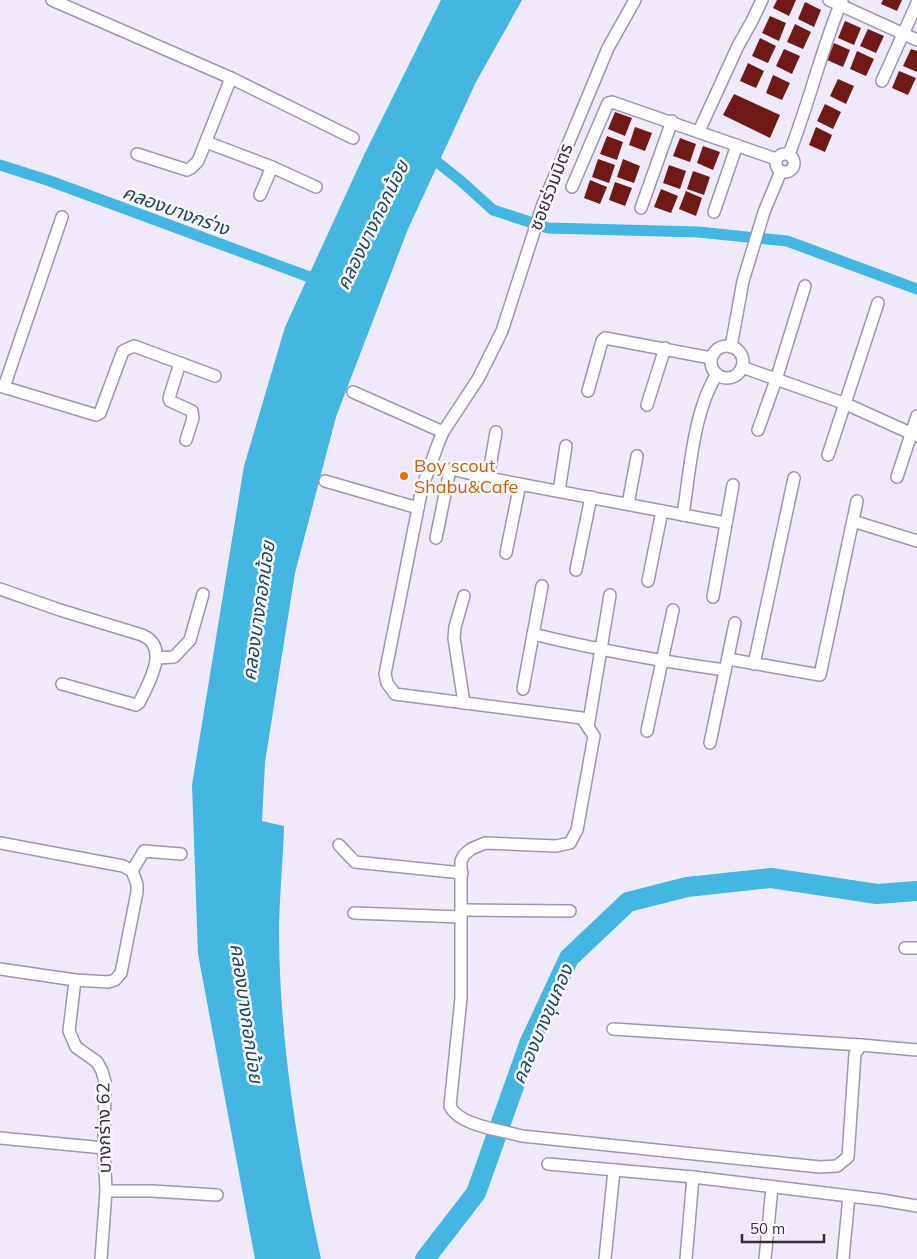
<svg xmlns="http://www.w3.org/2000/svg" width="917" height="1259" font-family="Mulish,'Noto Sans Thai',sans-serif">
<rect width="100%" height="100%" fill="#f0e9fb"/>
<path fill="#44b6e2" d="M441 0H522L476 82 408 229 336 417 295 573 265 762 262 821 284 826C283 863 279 900 279 936 280 1045 298 1153 321 1259H255L198 954 192 785 244 466 285 327 364 155Z"/>
<g fill="none" stroke-linecap="round" stroke-linejoin="round">
<g stroke="#44b6e2" stroke-width="11">
<polyline points="427,154 461,181 493,210 548,228 698,232 787,241 917,289"/>
<polyline points="0,165 50,181 323,282"/>
</g>
<polyline stroke="#44b6e2" stroke-width="20" points="425,1259 476,1193 529,1044 569,958 628,902 687,887 771,878 877,894 917,891"/>
</g>
<g fill="#6f1a17">
<polygon points="777,0 796,0 789,16 773,8"/>
<polygon points="883,0 902,0 897,11 881,4"/>
<polygon points="805,2 821,10 814,27 798,19"/>
<polygon points="770,16 786,23 779,41 762,33"/>
<polygon points="845,21 861,28 854,45 838,38"/>
<polygon points="795,24 811,32 803,49 787,42"/>
<polygon points="868,29 884,36 876,53 860,46"/>
<polygon points="760,38 776,46 768,63 752,56"/>
<polygon points="834,43 850,50 843,67 827,60"/>
<polygon points="784,49 800,56 792,74 776,66"/>
<polygon points="911,49 917,51 917,72 903,66"/>
<polygon points="857,51 874,59 866,76 850,69"/>
<polygon points="748,63 764,71 756,88 740,81"/>
<polygon points="899,71 916,78 908,95 892,88"/>
<polygon points="773,75 790,83 782,100 766,93"/>
<polygon points="838,79 854,86 846,104 830,96"/>
<polygon points="734,94 780,115 770,138 723,115"/>
<polygon points="825,104 841,112 833,129 817,121"/>
<polygon points="615,112 632,118 625,136 608,129"/>
<polygon points="635,127 652,133 645,151 629,145"/>
<polygon points="816,127 832,135 825,152 809,145"/>
<polygon points="607,136 623,142 617,160 600,154"/>
<polygon points="680,138 696,144 690,162 673,156"/>
<polygon points="703,146 720,152 713,170 697,163"/>
<polygon points="598,159 615,165 609,183 592,177"/>
<polygon points="623,159 640,166 634,183 617,177"/>
<polygon points="669,165 686,171 680,189 663,183"/>
<polygon points="693,171 710,177 704,195 687,189"/>
<polygon points="590,180 607,187 600,204 584,198"/>
<polygon points="615,182 632,188 625,206 609,200"/>
<polygon points="661,189 678,196 671,213 654,207"/>
<polygon points="686,191 702,198 696,216 679,209"/>
</g>
<g fill="none" stroke-linecap="round" stroke-linejoin="round">
<defs>
<g id="street">
<polyline points="52,0 231,78 353,138"/>
<path d="M635 0 608 48 543 204 502 331 478 379 443 432 438 444 422 488 385 674 387 683 395 694 582 718 594 736 577 830 570 843 556 846 485 843 471 849 464 855 461 861V998L450 1106C459 1126 502 1130 522 1136L820 1167 837 1166 848 1157 855 1054 861 1045 917 1050"/>
<polyline points="829,0 917,40"/>
<polyline points="882,81 917,3"/>
<polyline points="699,131 738,46 752,21 762,0"/>
<polyline points="206,142 272,167 316,187"/>
<circle cx="785" cy="163" r="9"/>
<polyline points="137,154 187,170 191,168 198,161 231,78"/>
<path d="M789 154C809 104 821 50 842 0"/>
<polyline points="572,187 608,103 612,102 776,159"/>
<polyline points="260,195 272,167"/>
<polyline points="641,208 672,121"/>
<polyline points="714,212 737,145"/>
<circle cx="727" cy="362" r="16"/>
<polyline points="731,347 743,281 764,212 781,171"/>
<polyline points="180,363 169,398 170,401 192,411 193,418 186,440"/>
<polyline points="742,367 846,404 917,436"/>
<polyline points="0,386 96,415 100,413 123,351 134,346 215,376"/>
<polyline points="4,387 62,217"/>
<polyline points="588,391 602,341 605,338 711,358"/>
<polyline points="353,392 443,432"/>
<polyline points="647,405 665,348"/>
<polyline points="758,430 776,380 805,286"/>
<polyline points="828,455 878,303"/>
<polyline points="897,477 917,416"/>
<polyline points="488,478 496,432"/>
<polyline points="325,481 418,508"/>
<polyline points="559,491 566,446"/>
<polyline points="628,504 637,456"/>
<path d="M683 515C690 471 693 412 717 374"/>
<polyline points="853,521 917,541"/>
<polyline points="436,538 450,470 452,469 488,478 726,523"/>
<polyline points="506,553 520,484"/>
<polyline points="576,570 591,497"/>
<polyline points="648,581 662,511"/>
<path d="M0 589 60 610 142 635C171 647 148 684 139 703L136 705 62 684"/>
<polyline points="713,597 733,485"/>
<path d="M533 634C598 650 659 661 725 670"/>
<polyline points="157,658 174,657 190,640 203,594"/>
<polyline points="728,659 820,675 857,501"/>
<polyline points="754,664 794,478"/>
<polyline points="523,689 542,586"/>
<polyline points="464,703 454,638 455,627 464,596"/>
<polyline points="588,727 610,595"/>
<polyline points="647,731 673,610"/>
<polyline points="710,743 735,623"/>
<polyline points="0,843 123,866 132,871 137,884 137,892 121,973 115,980 108,982 75,980 0,969"/>
<polyline points="339,845 355,862 462,873"/>
<polyline points="132,871 144,851 181,854"/>
<polyline points="461,910 570,911"/>
<polyline points="354,913 461,917"/>
<polyline points="905,948 917,948"/>
<polyline points="75,980 69,1031 76,1047 97,1062 102,1071 105,1082 104,1148 106,1191 101,1259"/>
<polyline points="613,1029 861,1045"/>
<polyline points="0,1138 104,1148"/>
<polyline points="548,1164 693,1177 882,1200 917,1206"/>
<polyline points="106,1191 152,1191 217,1195"/>
<polyline points="605,1259 614,1170"/>
<polyline points="686,1259 693,1177"/>
<polyline points="765,1259 772,1187"/>
<polyline points="843,1259 849,1196"/>
</g>
</defs>
<use href="#street" stroke="#9f93b0" stroke-width="14"/>
<use href="#street" stroke="#fff" stroke-width="11"/>
</g>
<circle fill="#e8710a" stroke="#fbf9ff" stroke-width="2" cx="404" cy="476" r="5"/>
<g text-anchor="middle" stroke-width="5" stroke-linejoin="round" paint-order="stroke">
<g font-size="18" fill="#322d39" stroke="#fbf9ff">
<text transform="translate(551 187) rotate(-69)" y="6">ซอยร่วมมิตร</text>
<text transform="translate(104 1128) rotate(-91)" y="6">บางกร่าง 62</text>
</g>
<g font-size="18" fill="#c56008" stroke="#fbf9ff" text-anchor="start">
<text x="414" y="472">Boy scout<tspan x="414" dy="21">Shabu&amp;Cafe</tspan></text>
</g>
<g font-size="19" font-style="italic" fill="#17475a" stroke="#fbf9ff">
<text transform="translate(176 210) rotate(20)" y="7">คลองบางกร่าง</text>
<text transform="translate(372 225) rotate(-64)" y="7">คลองบางกอกน้อย</text>
<text transform="translate(258 611) rotate(-82)" y="7">คลองบางกอกน้อย</text>
<text transform="translate(247 1013) rotate(82)" y="7">คลองบางกอกน้อย</text>
<text transform="translate(542 1024) rotate(-67)" y="7">คลองบางขุนกอง</text>
</g>
</g>
<path d="M742 1234v8h82v-8" fill="none" stroke="#322d39" stroke-width="2.5"/>
<text x="750" y="1234" font-size="15" fill="#322d39" stroke="#fbf9ff" stroke-width="4" paint-order="stroke">50 m</text>
</svg>
